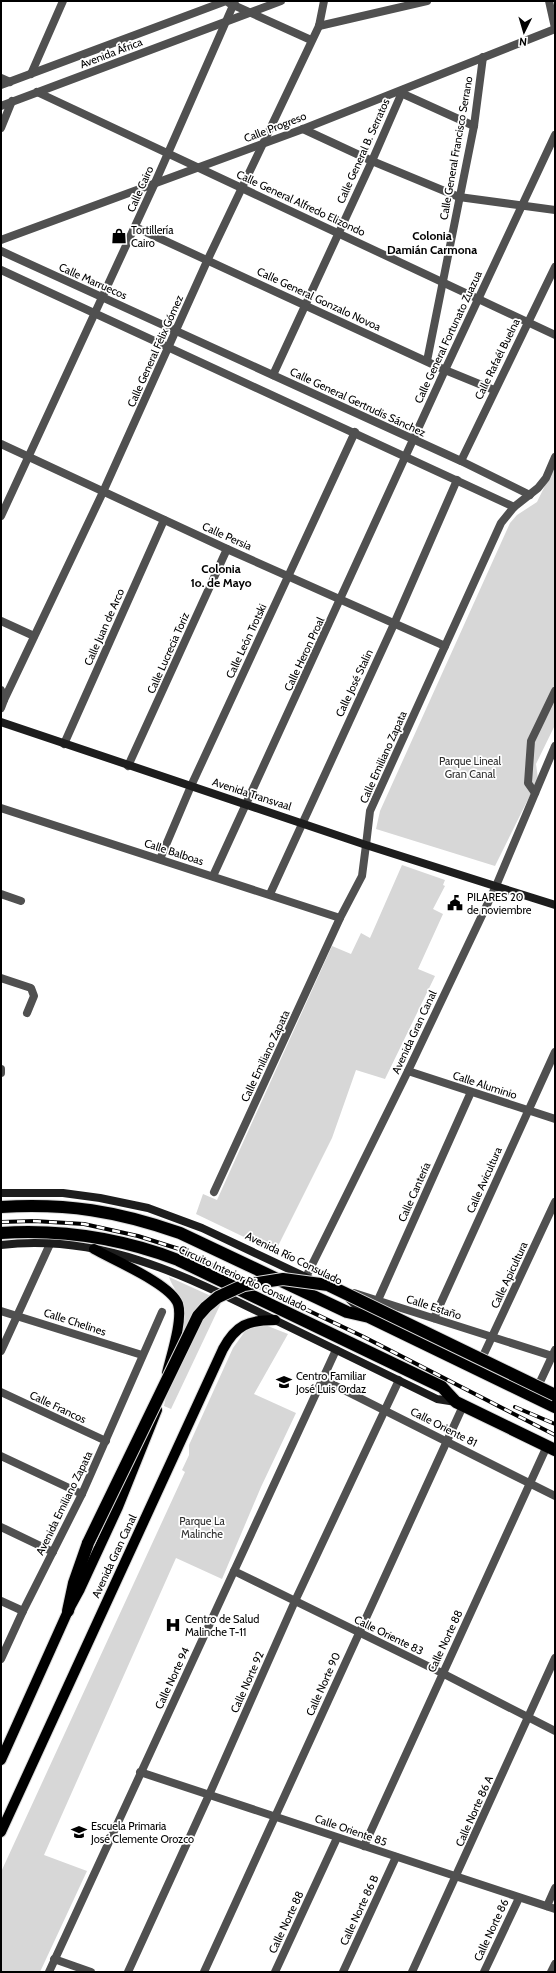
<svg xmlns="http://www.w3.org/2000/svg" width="556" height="1973" font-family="Cabin,sans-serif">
<rect width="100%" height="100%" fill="#fff"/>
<g fill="#d7d7d7">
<polygon points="555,465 555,725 536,764 538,779 495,866 376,829 380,811 510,523 517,515 537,502"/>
<polygon points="402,865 445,880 443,885 445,886 433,909 443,914 418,969 435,976 385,1079 356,1070 332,1138 275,1252 196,1214 203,1194 217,1200 332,946 351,954 361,933 370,938"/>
<path d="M169 1277 222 1301 171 1409 164 1406C169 1383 186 1325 182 1305 180 1294 172 1287 169 1277Z"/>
<polygon points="253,1320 288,1334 254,1394 296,1413 261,1487 222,1579 176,1558 44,1855 87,1871 40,1972 1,1972 1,1872 185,1472 182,1470 189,1455 189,1445 233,1348"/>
</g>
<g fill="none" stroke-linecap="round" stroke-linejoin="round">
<defs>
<g id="primary">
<path d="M94 1249C113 1260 171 1284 178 1304 183 1320 171 1356 167 1373"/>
<polyline points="1,1760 68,1611 80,1589 118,1507 157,1410"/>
<path d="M1 1832 223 1349C236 1325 248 1320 275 1320"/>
</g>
<g id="motorway">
<path d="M1 1207C67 1203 117 1211 180 1233L347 1312 369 1317 555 1407"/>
<path d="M1 1233C63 1229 120 1238 178 1260L442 1387 456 1402 555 1450"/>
<polyline points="68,1611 74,1583 88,1543"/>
</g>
</defs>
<use href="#primary" stroke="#dbdbdb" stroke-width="12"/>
<use href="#motorway" stroke="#dbdbdb" stroke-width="14"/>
<polyline stroke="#505050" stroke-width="8" points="535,793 528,783 531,741 555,691"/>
<g stroke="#505050" stroke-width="8">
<polyline points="549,1 555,28"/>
<polyline points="229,3 311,40"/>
<polyline points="319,26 427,1"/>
<polyline points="31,74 63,1"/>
<polyline points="1,78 10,82"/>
<polyline points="37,92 555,335"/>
<polyline points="401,93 474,126"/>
<polyline points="1,128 12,101"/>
<polyline points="303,129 372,161 459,197 555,210"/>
<polyline points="135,227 445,370 494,390"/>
<polyline points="1,240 303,129 555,29"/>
<polyline points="427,361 474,126 483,57"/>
<polyline points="273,375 372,161 403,90"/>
<polyline points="1,444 227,549 445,646"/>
<polyline points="461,461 555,267"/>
<polyline points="1,516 154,185 235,1"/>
<polyline points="1,621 34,636"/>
<polyline points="4,700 103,492 208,259 319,26 324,1"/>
<polyline points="64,744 164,520"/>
<polyline points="128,766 227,549"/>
<polyline points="1,808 340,918"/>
<polyline points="160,859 191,786 355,432"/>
<polyline points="213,876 445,370 555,135"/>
<polyline points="496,886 555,746"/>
<polyline points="1,894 21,901"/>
<polyline points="270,894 394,624 457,480"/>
<polyline points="1,978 31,988 34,996 27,1013"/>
<polyline points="1,1069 1,1073"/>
<polyline points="408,1071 555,1119"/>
<polyline points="214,1192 340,918 362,876 366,845"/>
<polyline points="354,1293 555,1357"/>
<polyline points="378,1300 471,1092"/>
<polyline points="1,1311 142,1355"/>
<polyline points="434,1318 555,1052"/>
<polyline points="1,1351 50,1244"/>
<polyline points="483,1356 555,1202"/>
<polyline points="322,1379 555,1496"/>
<polyline points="540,1382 555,1350"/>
<polyline points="1,1392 106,1441"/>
<polyline points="1,1456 82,1494"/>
<polyline points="1,1527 53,1552"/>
<polyline points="234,1571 442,1673 555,1731"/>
<polyline points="1,1601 23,1611"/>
<polyline points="1,1659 23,1611 82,1494 162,1312"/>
<polyline points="140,1772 555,1909"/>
<polyline points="364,1846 547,1446"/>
<polyline points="547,1906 555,1888"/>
<polyline points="54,1959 91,1972"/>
<polyline points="49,1972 336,1350"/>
<polyline points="128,1972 209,1795 295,1601 399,1380"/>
<polyline points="204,1972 463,1406"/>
<polyline points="275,1972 337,1838"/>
<polyline points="343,1972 396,1857"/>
<polyline points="412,1972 555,1658"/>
<polyline points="484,1972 519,1898"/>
<polyline points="551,1972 555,1964"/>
</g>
<g stroke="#505050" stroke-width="8">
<polyline points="1,85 226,1"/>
<polyline points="1,106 281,1"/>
<polyline points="1,251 461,461 530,495"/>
<polyline points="1,270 514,507"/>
<polyline points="1,690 4,700 1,708"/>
<polyline points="366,845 370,811 501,523 514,507 538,488 546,478 555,457"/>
<polyline points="306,1277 408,1071 496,886"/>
</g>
<g stroke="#1d1d1d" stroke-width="8">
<polyline points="1,722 366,845 555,905"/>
<polyline points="1,1193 63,1193 100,1198 148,1208 202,1228 312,1280"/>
<path d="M1 1245C105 1233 190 1278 279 1322 332 1348 384 1373 437 1399L456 1402"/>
<polyline points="349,1299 369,1317"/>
</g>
<use href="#primary" stroke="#000" stroke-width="10"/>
<use href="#motorway" stroke="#000" stroke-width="12"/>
<defs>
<g id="rail">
<polyline points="1,1222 34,1221 84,1224 138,1236 179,1249 364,1337 555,1435"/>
<polyline points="515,1407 555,1424"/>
</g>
</defs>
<use href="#rail" stroke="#000" stroke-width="4"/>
<use href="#rail" stroke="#fff" stroke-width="2.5" stroke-dasharray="8" stroke-linecap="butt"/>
<defs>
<polyline id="motorway-bridge" points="88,1543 198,1316 206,1307 218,1297 244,1285 283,1279 328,1285 555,1395"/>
</defs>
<use href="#motorway-bridge" stroke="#dbdbdb" stroke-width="14" stroke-linecap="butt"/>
<use href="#motorway-bridge" stroke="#000" stroke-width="12"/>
</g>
<defs>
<symbol id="shop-bare" viewBox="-9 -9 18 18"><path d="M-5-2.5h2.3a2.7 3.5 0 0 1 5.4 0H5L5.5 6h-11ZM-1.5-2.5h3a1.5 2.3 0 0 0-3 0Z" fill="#000" stroke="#fff" stroke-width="2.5" paint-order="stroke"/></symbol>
<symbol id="civic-bare" viewBox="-9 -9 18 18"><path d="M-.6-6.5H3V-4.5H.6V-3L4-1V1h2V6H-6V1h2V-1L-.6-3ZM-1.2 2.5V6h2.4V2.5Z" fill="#000" stroke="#fff" stroke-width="2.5" paint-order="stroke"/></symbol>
<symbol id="school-bare" viewBox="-9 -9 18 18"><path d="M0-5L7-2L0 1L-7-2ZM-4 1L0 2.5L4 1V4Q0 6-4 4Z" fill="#000" stroke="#fff" stroke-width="2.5" paint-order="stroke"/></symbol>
<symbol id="hospital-bare" viewBox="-9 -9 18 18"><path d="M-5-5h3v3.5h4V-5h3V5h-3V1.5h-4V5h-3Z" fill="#000" stroke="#fff" stroke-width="2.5" paint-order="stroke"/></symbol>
</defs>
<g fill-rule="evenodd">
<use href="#shop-bare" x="108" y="225" width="22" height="22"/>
<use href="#civic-bare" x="444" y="892" width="22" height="22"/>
<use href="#school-bare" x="273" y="1371" width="22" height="22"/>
<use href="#hospital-bare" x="162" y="1614" width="22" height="22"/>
<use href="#school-bare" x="68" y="1821" width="22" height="22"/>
</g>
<g text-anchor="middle" stroke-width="3.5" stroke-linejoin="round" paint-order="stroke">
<g font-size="11" fill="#000" stroke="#fff">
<text transform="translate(111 53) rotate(-21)" y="4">Avenida África</text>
<text transform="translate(275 127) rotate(-21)" y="4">Calle Progreso</text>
<text transform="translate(456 148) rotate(-80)" y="4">Calle General Francisco Serrano</text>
<text transform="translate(363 151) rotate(-66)" y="4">Calle General B. Serratos</text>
<text transform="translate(140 189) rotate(-66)" y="4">Calle Cairo</text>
<text transform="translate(301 203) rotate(25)" y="4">Calle General Alfredo Elizondo</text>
<text transform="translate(93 281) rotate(24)" y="4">Calle Marruecos</text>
<text transform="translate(319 299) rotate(25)" y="4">Calle General Gonzalo Novoa</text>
<text transform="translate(448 337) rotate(-65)" y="4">Calle General Fortunato Zuazua</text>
<text transform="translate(155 351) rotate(-66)" y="4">Calle General Félix Gómez</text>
<text transform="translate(497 359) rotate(-64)" y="4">Calle Rafaél Buelna</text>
<text transform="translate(358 402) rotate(25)" y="4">Calle General Gertrudis Sánchez</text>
<text transform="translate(227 536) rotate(24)" y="4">Calle Persia</text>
<text transform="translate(104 627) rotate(-66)" y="4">Calle Juan de Arco</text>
<text transform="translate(246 641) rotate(-65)" y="4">Calle León Trotski</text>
<text transform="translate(168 653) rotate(-66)" y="4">Calle Lucrecia Toriz</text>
<text transform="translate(304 654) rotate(-65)" y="4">Calle Heron Proal</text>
<text transform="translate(354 683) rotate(-65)" y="4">Calle José Stalin</text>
<text transform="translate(383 757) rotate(-66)" y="4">Calle Emiliano Zapata</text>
<text transform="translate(252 794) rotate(18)" y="4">Avenida Transvaal</text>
<text transform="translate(174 852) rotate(18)" y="4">Calle Balboas</text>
<text transform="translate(414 1032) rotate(-65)" y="4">Avenida Gran Canal</text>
<text transform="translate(265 1056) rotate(-65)" y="4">Calle Emiliano Zapata</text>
<text transform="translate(485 1085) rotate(18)" y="4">Calle Aluminio</text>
<text transform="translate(484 1180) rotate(-66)" y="4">Calle Avicultura</text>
<text transform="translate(414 1192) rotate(-66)" y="4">Calle Cantería</text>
<text transform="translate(294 1258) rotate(26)" y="4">Avenida Río Consulado</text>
<text transform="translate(509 1275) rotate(-65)" y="4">Calle Apicultura</text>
<text transform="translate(243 1278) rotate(25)" y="4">Circuito Interior Río Consulado</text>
<text transform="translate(434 1307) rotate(18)" y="4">Calle Estaño</text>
<text transform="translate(75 1322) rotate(18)" y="4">Calle Chelines</text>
<text transform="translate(58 1407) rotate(25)" y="4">Calle Francos</text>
<text transform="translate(444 1427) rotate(27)" y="4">Calle Oriente 81</text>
<text transform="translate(64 1503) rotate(-64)" y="4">Avenida Emiliano Zapata</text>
<text transform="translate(114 1556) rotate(-65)" y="4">Avenida Gran Canal</text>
<text transform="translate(389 1635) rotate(26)" y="4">Calle Oriente 83</text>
<text transform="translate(445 1641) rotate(-65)" y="4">Calle Norte 88</text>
<text transform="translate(172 1678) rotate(-65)" y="4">Calle Norte 94</text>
<text transform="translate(247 1682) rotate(-66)" y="4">Calle Norte 92</text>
<text transform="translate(323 1684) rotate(-66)" y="4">Calle Norte 90</text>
<text transform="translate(474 1811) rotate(-66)" y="4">Calle Norte 86 A</text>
<text transform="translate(351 1830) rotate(19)" y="4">Calle Oriente 85</text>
<text transform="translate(359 1910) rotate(-65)" y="4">Calle Norte 86 B</text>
<text transform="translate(286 1922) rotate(-65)" y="4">Calle Norte 88</text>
<text transform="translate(491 1930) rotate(-65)" y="4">Calle Norte 86</text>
</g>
<g font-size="11" fill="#000" stroke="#fff" text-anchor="start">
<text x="131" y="234">Tortillería<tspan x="131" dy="13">Cairo</tspan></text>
<text x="467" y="901">PILARES 20<tspan x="467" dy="13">de noviembre</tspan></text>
<text x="296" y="1380">Centro Familiar<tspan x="296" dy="13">José Luis Ordaz</tspan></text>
<text x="185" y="1623">Centro de Salud<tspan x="185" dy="13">Malinche T-11</tspan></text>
<text x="91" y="1830">Escuela Primaria<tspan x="91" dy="13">José Clemente Orozco</tspan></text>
</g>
<g font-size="11" fill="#2e2e2e" stroke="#fff">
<text x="470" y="765">Parque Lineal<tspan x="470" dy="13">Gran Canal</tspan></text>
<text x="202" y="1525">Parque La<tspan x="202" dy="13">Malinche</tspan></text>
</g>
<g font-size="12" font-weight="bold" fill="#000" stroke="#fff">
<text x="432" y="240">Colonia<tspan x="432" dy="14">Damián Carmona</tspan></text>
<text x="221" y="573">Colonia<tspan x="221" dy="14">1o. de Mayo</tspan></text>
</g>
</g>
<rect width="556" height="1973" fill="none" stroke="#000000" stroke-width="4"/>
<g transform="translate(524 32) rotate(185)" stroke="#ffffff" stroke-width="3" paint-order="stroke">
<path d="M0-3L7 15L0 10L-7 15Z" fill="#000000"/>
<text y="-6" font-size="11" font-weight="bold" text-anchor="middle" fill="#000000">N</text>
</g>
</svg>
